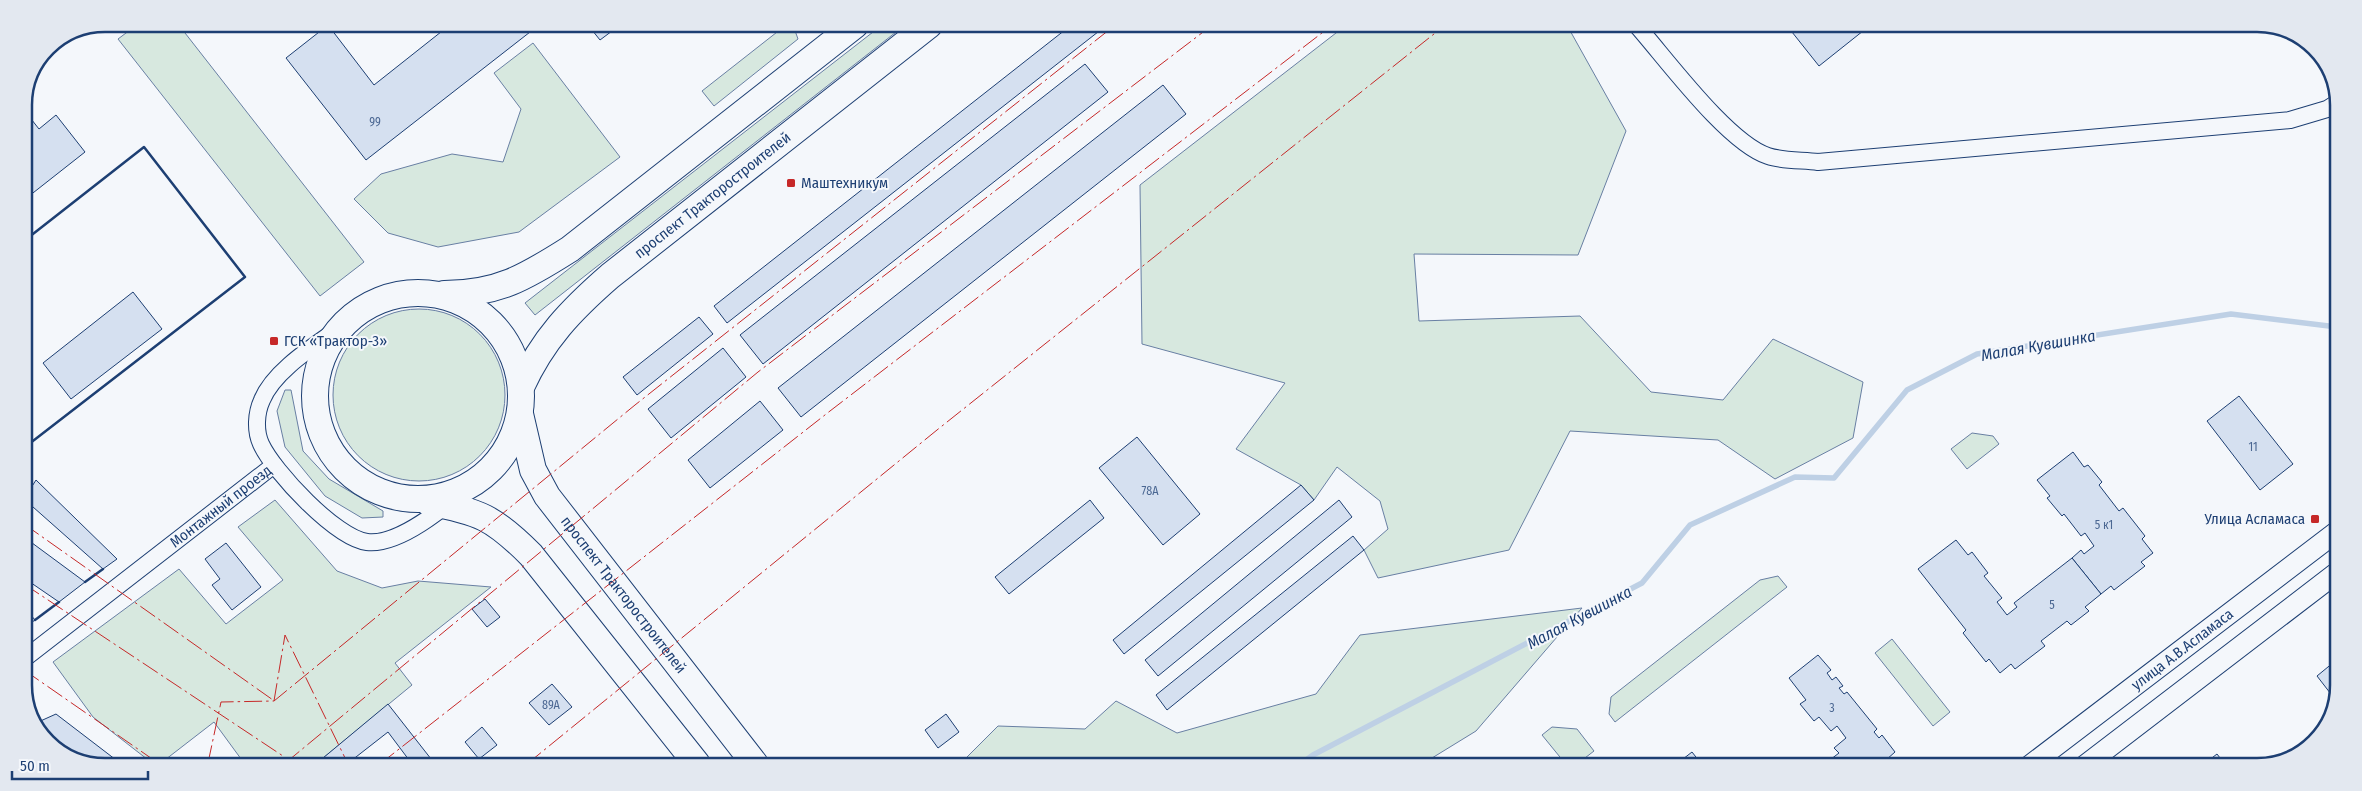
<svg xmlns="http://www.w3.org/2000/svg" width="2362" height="791" font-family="'Fira Sans Condensed',sans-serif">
<rect width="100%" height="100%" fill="#f4f7fb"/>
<g fill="#d7e8df" stroke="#687fa3">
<polygon points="138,24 178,24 364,262 320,296 118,39"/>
<polygon points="786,25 793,25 798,39 714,106 702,91"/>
<polygon points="882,25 905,25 535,315 525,303"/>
<polygon points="1345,26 1568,27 1626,131 1578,255 1414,254 1419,321 1580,316 1651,392 1723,400 1773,339 1863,382 1853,438 1775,479 1718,440 1570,431 1509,550 1378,578 1364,550 1388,529 1380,501 1337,467 1314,500 1301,485 1236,449 1285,383 1142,344 1140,185"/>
<polygon points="533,43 620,157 519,232 438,247 388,233 354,199 381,174 452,154 503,162 521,109 494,73"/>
<circle cx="419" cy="395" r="86"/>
<polygon points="285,390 291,390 303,451 329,479 383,511 383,517 362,518 325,496 285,447 277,411"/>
<polygon points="1972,433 1993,436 1999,444 1967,469 1951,449"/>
<polygon points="275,500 337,571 382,588 418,581 491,587 395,663 412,685 317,763 244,763 214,722 161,763 152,763 93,717 53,662 179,569 226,624 283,580 238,527"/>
<polygon points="1778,576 1787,587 1615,722 1609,714 1611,697 1760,580"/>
<polygon points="1582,608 1476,731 1419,766 959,765 998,726 1085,729 1116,701 1177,733 1316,694 1360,635"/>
<polygon points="1892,639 1950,712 1933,726 1875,653"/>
<polygon points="1552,727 1577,729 1594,751 1581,761 1584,766 1559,766 1564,762 1542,735"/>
</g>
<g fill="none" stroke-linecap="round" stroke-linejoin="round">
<polyline stroke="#bed0e5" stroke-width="5.5" points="1299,765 1313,755 1642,583 1690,525 1795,477 1834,478 1907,390 1977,354 2231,314 2337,327"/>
</g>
<g fill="#d5e0f0" stroke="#1d3f73">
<polygon points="451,24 539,25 366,160 286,58 328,25 374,85"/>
<polygon points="588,25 620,25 600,40"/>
<polygon points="1070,26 1101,26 1103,28 727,323 714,306"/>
<polygon points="1284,26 1297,26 1289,32"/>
<polygon points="1788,27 1868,27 1819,66"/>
<polygon points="1085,64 1108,92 763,364 740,335"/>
<polygon points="1163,85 1186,114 801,417 778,388"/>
<polygon points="24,110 39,129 56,115 85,152 24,200"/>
<polygon points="133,292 162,329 71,399 43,363"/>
<polygon points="699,317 713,334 637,395 623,377"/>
<polygon points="723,348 746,377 671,438 648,409"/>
<polygon points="2239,396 2293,464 2260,490 2207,421"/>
<polygon points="760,401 783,430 710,488 688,460"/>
<polygon points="1137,437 1200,514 1163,545 1099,468"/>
<polygon points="2073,452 2084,467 2088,465 2102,482 2099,485 2119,511 2123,508 2145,536 2142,539 2153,553 2141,562 2145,566 2114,590 2111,586 2101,594 2072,558 2081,550 2084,554 2094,546 2085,533 2081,536 2064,514 2062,516 2047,498 2050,496 2037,480"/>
<polygon points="36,480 117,559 103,569 24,499"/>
<polygon points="1301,485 1314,500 1124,654 1113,640"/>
<polygon points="1090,500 1104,518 1009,594 995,577"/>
<polygon points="1339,500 1352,517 1158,676 1145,660"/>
<polygon points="1353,536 1364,550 1167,710 1156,695"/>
<polygon points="24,537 85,582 59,602 24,578"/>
<polygon points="1956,540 1968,555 1972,552 1988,573 1984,576 2002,598 1997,602 2007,615 2017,607 2014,603 2072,558 2101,594 2085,607 2089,611 2071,625 2067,621 2041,641 2045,646 2015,669 2011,664 2000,673 1989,659 1986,662 1963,633 1966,630 1918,569"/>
<polygon points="226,543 261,587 232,610 212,585 220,579 205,559"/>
<polygon points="485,599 500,617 487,627 472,609"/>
<polygon points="24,607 35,620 24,628"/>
<polygon points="1818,655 1831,670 1827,673 1832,680 1836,677 1843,686 1839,688 1844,694 1847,692 1877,729 1874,732 1879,738 1882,735 1895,752 1878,767 1822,766 1839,753 1834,748 1846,738 1837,726 1831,731 1819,717 1814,721 1800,704 1806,700 1789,678"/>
<polygon points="2334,662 2334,698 2317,676"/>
<polygon points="552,684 572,707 549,725 529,703"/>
<polygon points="388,704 435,764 412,764 388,732 347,764 317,763"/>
<polygon points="56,714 120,763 79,763 41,736 36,723"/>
<polygon points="946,714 959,732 938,748 925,730"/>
<polygon points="482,727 497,745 479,759 465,742"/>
<polygon points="1692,752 1703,766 1674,766"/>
<polygon points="2217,754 2227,767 2200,767"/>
</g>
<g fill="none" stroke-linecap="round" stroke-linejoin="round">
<defs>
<g id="minor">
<path d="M1638 27C1667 60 1728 143 1768 156 1783 161 1803 160 1818 162L2290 120 2327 109 2338 102"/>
<path d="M342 326C316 345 274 370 262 400 256 413 255 431 261 444 274 472 336 538 367 542 399 546 445 507 468 487"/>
<path id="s1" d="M24 659 274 465"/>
</g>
<g id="tertiary">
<path id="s2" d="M2028 767 2335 533"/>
<polyline points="2083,767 2335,574"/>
</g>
<g id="primary">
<circle cx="418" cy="396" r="103"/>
<path d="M444 294C498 294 526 277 570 249L855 25"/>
<path id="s3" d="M521 387C543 339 571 310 610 276L929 25"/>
<path id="s4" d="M520 414 533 470 547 496 755 764"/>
<path d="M428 502C480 512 493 517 531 555L697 764"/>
</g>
</defs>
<use href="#minor" stroke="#1d3f73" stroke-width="18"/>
<use href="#tertiary" stroke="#1d3f73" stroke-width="22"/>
<use href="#primary" stroke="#1d3f73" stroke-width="28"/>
<use href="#minor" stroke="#f4f7fb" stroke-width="16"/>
<use href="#tertiary" stroke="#f4f7fb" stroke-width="20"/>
<use href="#primary" stroke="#f4f7fb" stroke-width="26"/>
<g stroke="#1d3f73" stroke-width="2.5">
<polyline points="24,241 144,147 245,277 29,444 24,439"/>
<polyline points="85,582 103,569"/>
<polyline points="35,620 59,602"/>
</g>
<g stroke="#c62828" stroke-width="1" stroke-dasharray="18 4 2.5 4" stroke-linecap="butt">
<polyline points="24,524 273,700"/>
<polyline points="24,584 289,760 758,372 1211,26"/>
<polyline points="24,670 158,763"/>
<polyline points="274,701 285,635 348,764"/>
<polyline points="208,763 221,702 274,701 635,405 1114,26"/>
<polyline points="380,764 830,411 1331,26"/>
<polyline points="527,764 937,430 1444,26"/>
</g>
</g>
<g fill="#c62828" stroke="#f4f7fb" stroke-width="2">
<rect x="786" y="178" width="10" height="10" rx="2.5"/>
<rect x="269" y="336" width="10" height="10" rx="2.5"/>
<rect x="2310" y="514" width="10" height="10" rx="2.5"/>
</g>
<g text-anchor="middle" stroke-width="4" stroke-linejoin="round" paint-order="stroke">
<g font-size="12" fill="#4b6792">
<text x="375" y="126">99</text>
<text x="2253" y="451">11</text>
<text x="1150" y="495">78А</text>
<text x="2104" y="529">5 к1</text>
<text x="2052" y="609">5</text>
<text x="551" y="709">89А</text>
<text x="1832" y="712">3</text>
</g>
<g font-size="15" fill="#1d3f73" stroke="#f4f7fb" text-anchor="start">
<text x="801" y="188">Маштехникум</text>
<text x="284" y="346">ГСК «Трактор-3»</text>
<text x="2305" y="524" text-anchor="end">Улица Асламаса</text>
</g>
<g font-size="15" fill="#1d3f73" stroke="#f4f7fb">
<text dy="5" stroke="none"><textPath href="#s3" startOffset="274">проспект Тракторостроителей</textPath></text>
<text dy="5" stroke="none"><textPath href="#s1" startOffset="249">Монтажный проезд</textPath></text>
<text dy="5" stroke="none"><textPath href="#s4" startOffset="212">проспект Тракторостроителей</textPath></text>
<text dy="5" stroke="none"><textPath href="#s2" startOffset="194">улица А.В.Асламаса</textPath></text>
</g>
<g font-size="16" font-style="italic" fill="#1d3f73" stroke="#f4f7fb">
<text transform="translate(2038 345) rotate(-10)" y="6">Малая Кувшинка</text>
<text transform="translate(1579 617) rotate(-28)" y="6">Малая Кувшинка</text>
</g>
</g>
<path d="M0 0H2362V791H0ZM105 32H2257A73 73 0 0 1 2330 105V685A73 73 0 0 1 2257 758H105A73 73 0 0 1 32 685V105A73 73 0 0 1 105 32Z" fill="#e3e8f0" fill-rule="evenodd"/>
<path fill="none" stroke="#1d3f73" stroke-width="2.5" d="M105 32H2257A73 73 0 0 1 2330 105V685A73 73 0 0 1 2257 758H105A73 73 0 0 1 32 685V105A73 73 0 0 1 105 32Z"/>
<path d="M12 771v8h136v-8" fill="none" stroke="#1d3f73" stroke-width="2.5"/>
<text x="20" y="771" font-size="15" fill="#1d3f73" stroke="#f4f7fb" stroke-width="4" paint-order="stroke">50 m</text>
</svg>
